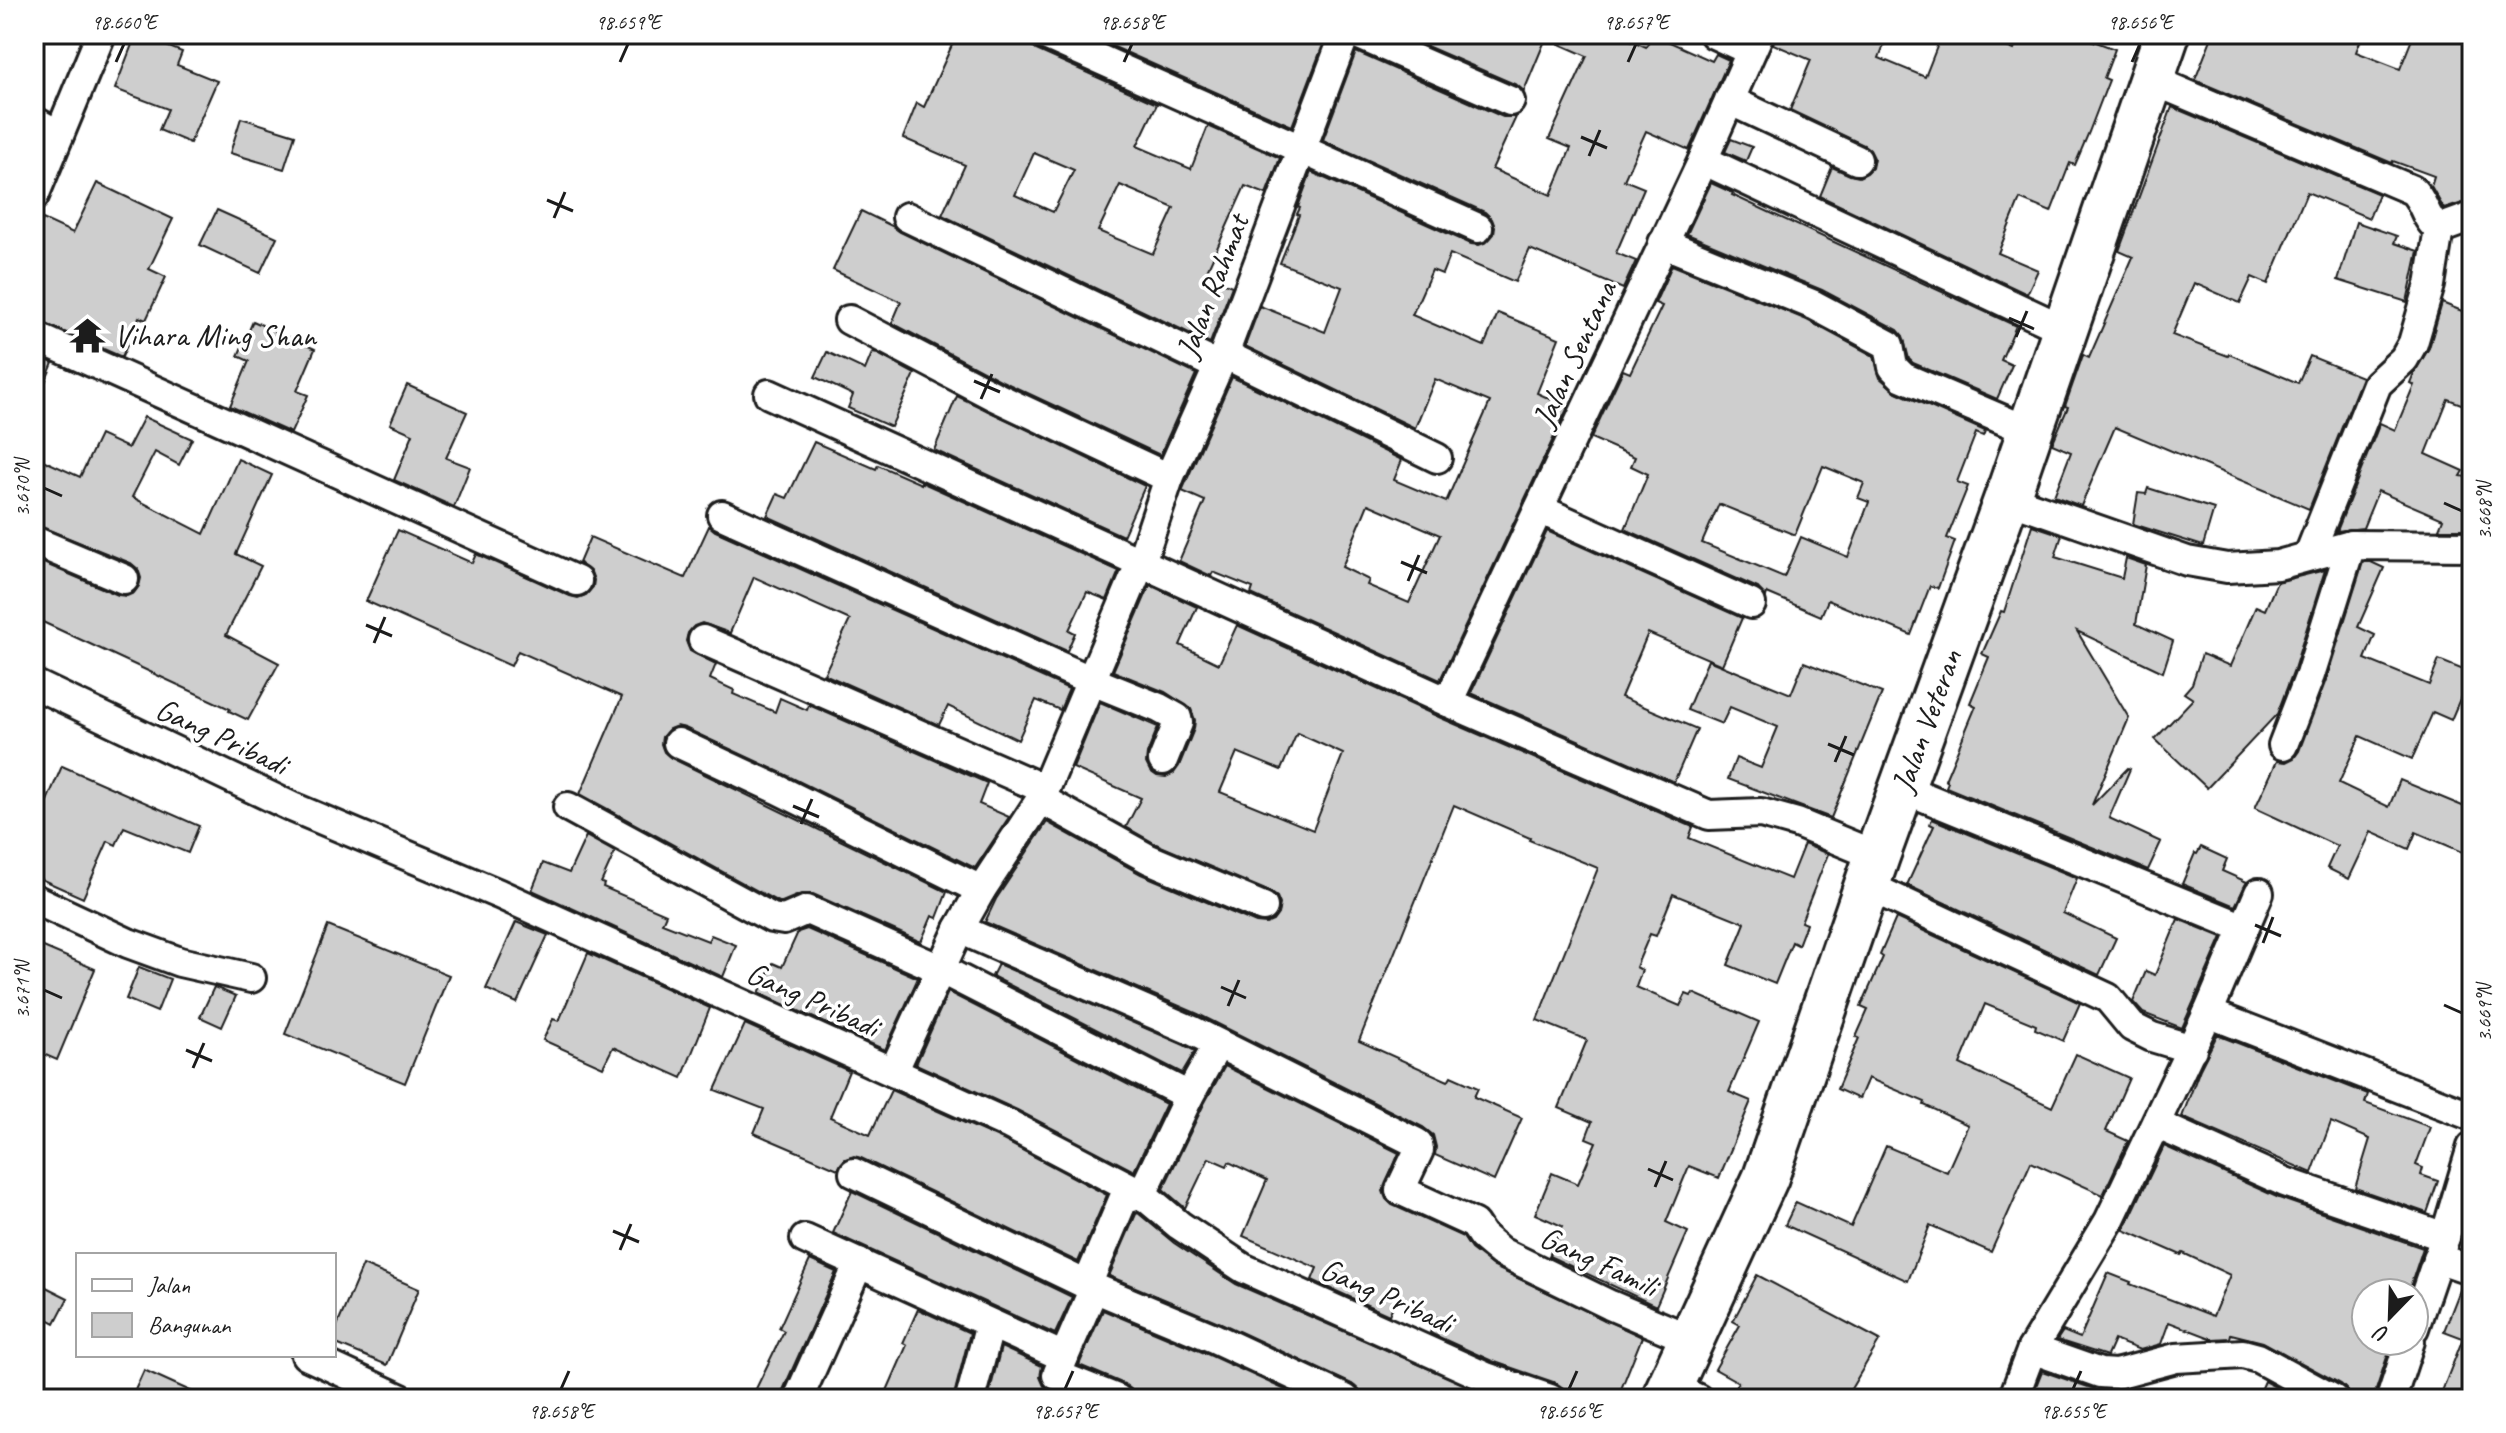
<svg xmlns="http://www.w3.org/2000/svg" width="2506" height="1433" font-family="Caveat,sans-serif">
<rect width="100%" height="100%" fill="#fff"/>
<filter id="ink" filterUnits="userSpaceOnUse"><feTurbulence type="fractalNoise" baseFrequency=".0125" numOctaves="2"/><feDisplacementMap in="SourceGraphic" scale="16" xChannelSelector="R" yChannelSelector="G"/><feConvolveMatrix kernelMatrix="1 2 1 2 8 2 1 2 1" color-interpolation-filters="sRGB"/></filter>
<g filter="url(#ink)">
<g fill="#cecece" stroke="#1c1c1c" stroke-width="2" fill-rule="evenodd">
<polygon points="136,34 182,52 177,65 217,81 190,143 159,130 168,109 115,89"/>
<path d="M957 34H1026L1029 43 1036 50 1157 104 1137 146 1191 169 1208 126 1280 158 1266 194 1245 186 1205 275 1232 286 1210 343 942 215 965 165 903 138 917 103 924 107ZM1034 153 1074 170 1053 212 1015 195ZM1120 185 1174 208 1153 254 1098 231Z"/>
<polygon points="1085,34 1327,34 1292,126"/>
<path d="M1399 34H1617L1646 47 1652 34 1712 61 1716 54 1729 60 1689 150 1646 131 1624 180 1644 188 1616 253 1636 261 1623 289 1530 249 1515 282 1450 254 1442 274 1432 270 1412 315 1484 346 1498 313 1559 338 1537 393 1568 407 1440 680 1251 594 1253 588 1213 572 1211 576 1179 561 1205 501 1182 491 1232 377 1402 460 1394 480 1446 502 1490 402 1435 379 1415 428 1245 346 1260 306 1325 332 1342 287 1280 263 1299 215 1297 214 1300 208 1298 207 1311 172 1471 244 1479 245 1487 242 1494 234 1495 227 1492 219 1485 212 1323 140 1356 52 1503 117H1516L1492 169 1551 195 1571 148 1549 139 1587 56 1546 38 1524 91 1517 85ZM1368 504 1440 535 1409 603 1367 585 1369 580 1342 567Z"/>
<polygon points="1776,34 1888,34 1879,58 1925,77 1942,34 1974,34 2014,50 2020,34 2075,34 2115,49 2104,78 2109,80 2089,132 2075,165 2070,163 2051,212 2020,199 1998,253 2038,270 2027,294 1820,196 1832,167 1850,175 1859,177 1867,173 1872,168 1874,158 1870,150 1864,145 1790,110 1811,60 1773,44"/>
<polygon points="2213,34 2363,34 2356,52 2400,69 2414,34 2472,34 2472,200 2444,209 2431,186 2434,176 2393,161 2392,163 2195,80"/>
<polygon points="2172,107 2379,194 2369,218 2307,192 2268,284 2252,277 2240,303 2194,283 2172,335 2228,356 2229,354 2298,383 2310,356 2362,377 2309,509 2115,427 2081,506 2054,496 2071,452 2052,444 2068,407 2065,406 2083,355 2089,358 2133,257 2119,251"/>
<polygon points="241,118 295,135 284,169 230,153"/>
<polygon points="1731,139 1752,147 1746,161 1725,152"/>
<polygon points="97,183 173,219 149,269 166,277 146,320 139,317 122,357 34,319 34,238 43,219 73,233"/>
<polygon points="1711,183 1733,193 1732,195 2016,326 2001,360 2012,365 1997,399 1913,363 1909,359 1903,336 1898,330 1822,290 1687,234"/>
<polygon points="217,210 277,237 260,273 200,245"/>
<polygon points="861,211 892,226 900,232 1196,374 1160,455 1002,381 892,323 901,302 833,270"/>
<polygon points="2356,222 2397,236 2394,243 2418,251 2407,302 2338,280"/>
<path d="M1672 265 1807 320 1874 356 1880 378 1896 392 1985 431 1983 436 1976 433 1957 482 1968 486 1947 538 1955 541 1938 588 1930 586 1911 635 1828 600 1821 616 1767 593 1766 597 1758 588 1625 529 1648 474 1631 466 1635 457 1591 438 1623 370 1630 373 1662 306 1655 303ZM1823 466 1864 483 1858 498 1869 502 1848 557 1801 537 1784 577 1702 543 1719 504 1795 535Z"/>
<polygon points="2442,303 2472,315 2472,408 2448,399 2426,454 2464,471 2461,476 2472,478 2472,529 2439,529 2443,519 2378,491 2363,528 2337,531 2380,423 2395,430 2414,385 2410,383 2414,373 2429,348"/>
<polygon points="253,321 315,349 297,391 308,395 291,433 230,406 249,361 238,356"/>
<polygon points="827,352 865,370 872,353 878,354 915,374 891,427 848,408 853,395 815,377"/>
<polygon points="34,355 53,363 34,409"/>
<polygon points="407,385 467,412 446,458 470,467 454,507 394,480 413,434 390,424"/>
<polygon points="957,396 1145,486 1123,536 934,450"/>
<polygon points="144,417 192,439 179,465 155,452 132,497 204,534 238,459 272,475 236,554 261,566 226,635 279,663 248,720 229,711 230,709 34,618 34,559 118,595 127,596 134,593 139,586 141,578 138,569 131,563 34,524 34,456 80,477 100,435 128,448"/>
<polygon points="814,442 876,469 878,465 921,484 921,482 1119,571 1107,600 1087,592 1069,630 1075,633 1067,651 767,516 777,494 787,498"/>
<polygon points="2148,488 2214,509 2203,546 2133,524 2138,493 2146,494"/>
<polygon points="2032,525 2062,535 2055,557 2122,578 2126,558 2146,565 2136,624 2173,641 2163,672 2077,631 2129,718 2092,805 2128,768 2130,769 2109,818 2161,842 2148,870 1946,787 1948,782 1945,780 1976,706 1970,703 1989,657 1982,654 2001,611 2004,612"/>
<polygon points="709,526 715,531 1069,689 1060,710 1036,700 1018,740 948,706 939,725 824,674 850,620 754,577 730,633 702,623 694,626 688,633 686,641 690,651 716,664 710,679 734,690 733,694 775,712 780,698 807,710 809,705 987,783 979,804 1009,817 975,868 784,774 685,728 677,726 669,729 662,737 661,744 664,752 671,758 947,892 937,918 932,916 921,942 813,894 801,894 782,902 778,902 580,794 622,697 518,651 511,666 366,601 398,530 472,563 476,554 570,596 578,598 586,595 593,587 594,580 591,572 579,563 590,537 685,578"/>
<polygon points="1547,531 1742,618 1722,665 1648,633 1621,697 1697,729 1674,782 1471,693"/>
<polygon points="2363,562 2371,562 2384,568 2358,627 2375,635 2365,659 2429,685 2439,660 2471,673 2451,720 2433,712 2412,759 2360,736 2339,783 2389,807 2400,780 2472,810 2472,856 2416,832 2409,849 2371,832 2349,879 2327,868 2337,846 2255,808 2277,761 2286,762 2294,758 2299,751 2326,680"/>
<polygon points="2325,570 2294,669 2277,714 2207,788 2155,739 2193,699 2184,693 2192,684 2202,654 2230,666 2256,606 2265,610 2277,582"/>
<path d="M1150 585 1197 607 1180 645 1219 664 1237 625 1441 718 1693 827 1689 838 1790 879 1804 844 1828 854 1801 922 1806 924 1798 945 1792 942 1775 984 1728 965 1745 923 1673 894 1656 936 1650 934 1636 967 1642 970 1636 987 1680 1006 1686 994 1691 996 1693 993 1759 1022 1729 1092 1751 1101 1719 1178 1689 1166 1666 1222 1688 1232 1656 1306 1549 1256 1562 1226 1535 1214 1552 1173 1578 1184 1596 1142 1586 1138 1592 1122 1559 1108 1587 1040 1537 1020 1598 868 1529 840 1530 838 1454 805 1359 1041 1448 1081 1451 1076 1478 1088 1474 1097 1522 1118 1494 1181 1435 1155 1436 1147 1433 1135 1423 1127 1198 1014 985 922 996 899 1047 822 1141 874 1256 923 1266 924 1273 921 1278 914 1280 904 1277 897 1270 892 1156 844 1126 827 1141 798 1073 768 1100 702 1158 727 1147 754 1146 763 1150 771 1157 776 1166 777 1174 773 1179 766 1194 729 1195 720 1191 709 1165 692 1113 671ZM1297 733 1343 754 1313 830 1220 792 1237 752 1281 770Z"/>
<polygon points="1708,660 1791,694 1804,662 1882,693 1831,818 1728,779 1736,758 1761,768 1778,727 1730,707 1722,724 1687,710"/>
<polygon points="62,766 199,826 188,853 124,827 116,845 108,841 83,898 34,876 34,831"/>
<polygon points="1932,819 2077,878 2063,913 2116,938 2099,975 1907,885 1934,826 1930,824"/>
<polygon points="586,836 615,852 601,883 604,884 603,887 666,914 662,923 708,941 711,935 736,945 723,977 532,890 543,863 569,873"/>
<polygon points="2201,847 2227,859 2222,871 2247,882 2235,906 2182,884 2195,853 2197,854"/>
<polygon points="1896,918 2080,1003 2063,1041 2035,1029 2036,1025 1985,1004 1960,1064 2052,1107 2076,1054 2129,1078 2106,1131 2128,1141 2103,1195 2031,1162 1991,1252 1930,1225 1908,1281 1785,1225 1796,1202 1851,1227 1886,1146 1947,1172 1968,1125 1924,1105 1925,1102 1868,1078 1859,1099 1837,1089 1859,1038 1856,1037 1868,1010 1861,1007 1883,957 1880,955"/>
<polygon points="2178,919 2222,937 2182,1028 2143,1013 2133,1002 2146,971 2155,975"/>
<polygon points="516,922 548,935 517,1003 486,989"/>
<polygon points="328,926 449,975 405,1083 285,1034"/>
<polygon points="807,929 918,978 885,1050 759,993 773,963 782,967 798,932"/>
<polygon points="34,943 95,969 57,1060 34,1050"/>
<polygon points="588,953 710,1008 682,1078 613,1047 603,1067 543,1040 553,1019 559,1021"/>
<polygon points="998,964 1184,1045 1195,1051 1182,1073 992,976"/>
<polygon points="139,967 170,979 157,1012 126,999"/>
<polygon points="214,987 236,996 222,1027 200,1017"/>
<polygon points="948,992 1166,1104 1134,1171 1017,1110 916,1064"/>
<polygon points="745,1024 849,1071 830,1117 870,1135 891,1090 1003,1140 1107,1195 1078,1262 861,1158 854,1156 845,1159 838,1169 754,1133 764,1109 715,1090"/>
<polygon points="2217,1035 2368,1094 2365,1103 2430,1127 2416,1165 2423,1168 2421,1175 2438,1181 2427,1213 2355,1188 2370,1139 2331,1122 2312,1173 2182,1117 2200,1069"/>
<polygon points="1225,1066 1399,1153 1383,1191 1386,1199 1392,1205 1463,1237 1471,1249 1494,1267 1642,1337 1617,1399 1567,1399 1563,1388 1556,1383 1492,1361 1430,1333 1437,1317 1396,1299 1389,1315 1312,1280 1317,1268 1243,1236 1267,1180 1229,1162 1227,1166 1209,1158 1185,1208 1163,1189 1204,1104"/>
<polygon points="2164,1146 2279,1198 2423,1248 2408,1293 2366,1293 2366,1341 2382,1341 2391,1345 2373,1399 2350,1398 2347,1390 2341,1384 2263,1342 2231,1334 2230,1338 2213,1339 2169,1322 2161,1344 2140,1350 2114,1340 2107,1356 2057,1340 2063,1331 2080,1338 2108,1273 2131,1282 2130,1284 2213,1316 2230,1275 2183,1253 2181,1255 2124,1230"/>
<polygon points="852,1191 1072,1297 1055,1334 833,1233"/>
<polygon points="1138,1213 1174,1243 1236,1284 1498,1399 1362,1399 1359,1390 1352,1384 1221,1323 1109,1276 1136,1214"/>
<polygon points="810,1260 836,1272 779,1399 751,1399 784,1331 779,1328"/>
<polygon points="363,1265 419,1289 387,1365 334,1343 334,1333"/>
<polygon points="1757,1275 1880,1340 1845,1399 1728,1399 1738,1382 1715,1369 1740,1325 1733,1321"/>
<polygon points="34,1281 68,1298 55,1323 34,1312"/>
<polygon points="2462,1285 2472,1287 2472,1399 2439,1399 2463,1338 2444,1331"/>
<polygon points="918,1309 970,1333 953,1399 899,1399 886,1393 907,1345 903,1343"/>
<polygon points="1103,1310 1207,1354 1305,1399 1134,1399 1131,1389 1124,1384 1079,1365"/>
<polygon points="1001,1347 1042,1366 1040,1377 1044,1386 1071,1399 988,1399"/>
<polygon points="144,1370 208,1399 131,1399"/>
<polygon points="2042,1371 2094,1389 2091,1399 2031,1399"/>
<polygon points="2264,1381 2298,1399 2256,1399"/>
</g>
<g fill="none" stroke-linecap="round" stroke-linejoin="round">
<defs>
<g id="minor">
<polyline points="1043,34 1478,228"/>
<polyline points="1357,34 1510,101"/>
<polyline points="1714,34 1751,51"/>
<path d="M2152 80 2412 190C2425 201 2424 219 2439 229L2430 285 2413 343 2404 359 2377 384 2309 555"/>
<polyline points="1729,100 1857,160"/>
<polyline points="34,121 59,135"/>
<polyline points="1703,160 2065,330"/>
<polyline points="34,196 101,34"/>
<polyline points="907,217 1218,366"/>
<polyline points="2439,229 2472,217"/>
<polyline points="1663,243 1814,305 1889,345 1893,367 1903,377 2029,431"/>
<polyline points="849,320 994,396 1169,478"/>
<polyline points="34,336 577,581"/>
<polyline points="1224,354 1437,458"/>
<polyline points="769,394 1448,702 1709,815 1761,813 1797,823 1877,856"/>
<polyline points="2007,498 2187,561 2227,568 2278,565 2351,545 2472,546"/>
<polyline points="1539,509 1751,604"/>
<polyline points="722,515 1090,680 1159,708 1177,718 1178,723 1163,760"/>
<polyline points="34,541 124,579"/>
<polyline points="703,640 1044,789"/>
<polyline points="34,684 292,807 499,894 1010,1125 1142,1194 1179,1225 1243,1268 1486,1377 1550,1399"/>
<polyline points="1448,702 1703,160 1759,34"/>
<polyline points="678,743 777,789 981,890"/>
<polyline points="2283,745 2310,675 2351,545"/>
<polyline points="1902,788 2244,928"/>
<polyline points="1041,799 1149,859 1263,907"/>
<polyline points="568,807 772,918 784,920 807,910 940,969 1189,1096"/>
<polyline points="1868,886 2108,998 2132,1027 2152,1037 2192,1049"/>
<polyline points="34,899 128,943 180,962 251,978"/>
<polyline points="959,929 1191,1030 1415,1142 1418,1144 1419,1150 1400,1190 1474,1224 1482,1236 1501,1252 1610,1305 1692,1340"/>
<polyline points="2208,1013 2259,893"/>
<polyline points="893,1072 959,929 981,890 1041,799 1141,562 1169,478 1224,354 1345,34"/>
<polyline points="2156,1124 2285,1182 2445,1237"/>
<polyline points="854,1173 1087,1285 1214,1338 1345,1399"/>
<polyline points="805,1239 1064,1357 1057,1375 1117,1399"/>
<polyline points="2437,1258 2472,1270"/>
<polyline points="2414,1328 2445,1237 2472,1147"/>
<polyline points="2032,1349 2100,1373 2116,1374 2176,1358 2243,1354 2258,1358 2333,1399"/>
<polyline points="306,1355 401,1399"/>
<polyline points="1064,1357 1091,1295 1087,1285 1123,1200 1142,1194 1189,1096 1218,1044"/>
<polyline points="1670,1386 1698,1399"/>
<polyline points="798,1399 859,1263"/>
<polyline points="970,1399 990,1324"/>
<polyline points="2013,1399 2032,1349 2109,1221 2208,1013 2472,1116"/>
<polyline points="2391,1399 2410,1341"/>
</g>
<g id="primary">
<path id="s1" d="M1664 1399 1766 1177 1877 856 2007 498 2167 34"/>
</g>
</defs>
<use href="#minor" stroke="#1c1c1c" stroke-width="34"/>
<use href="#primary" stroke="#1c1c1c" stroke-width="50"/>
<use href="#minor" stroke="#fff" stroke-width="28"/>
<use href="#primary" stroke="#fff" stroke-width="44"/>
</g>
</g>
<path fill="none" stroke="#1c1c1c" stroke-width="3" d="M116 62 124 44M620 62 628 44M1124 62 1132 44M1628 62 1636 44M2132 62 2140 44M1581 137 1607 148M1589 156 1600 130M547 200 573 211M554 218 565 192M2009 318 2034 329M2016 337 2027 311M974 381 1000 392M981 399 992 374M44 488 62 496M2444 503 2462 511M1401 562 1427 573M1408 581 1419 555M366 625 392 636M374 643 385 617M1828 744 1854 755M1835 762 1846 736M793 806 819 817M801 824 812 799M2255 925 2281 936M2263 943 2273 917M1221 987 1246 998M44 990 62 998M2444 1005 2462 1013M1228 1006 1239 980M186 1050 212 1061M193 1068 204 1043M1648 1169 1673 1180M1655 1187 1666 1161M613 1231 639 1242M620 1250 631 1224M561 1389 569 1371M1065 1389 1073 1371M1569 1389 1577 1371M2073 1389 2081 1371"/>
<defs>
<symbol id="temple-bare" viewBox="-9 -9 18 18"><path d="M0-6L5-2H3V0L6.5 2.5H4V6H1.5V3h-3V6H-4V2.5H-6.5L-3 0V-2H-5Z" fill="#1c1c1c" stroke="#fff" stroke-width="2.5" paint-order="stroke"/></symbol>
</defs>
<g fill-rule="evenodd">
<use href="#temple-bare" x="62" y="310" width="51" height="51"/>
</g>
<g text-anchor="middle" stroke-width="7" stroke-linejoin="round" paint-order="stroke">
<g font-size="32" fill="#1c1c1c" stroke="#fff">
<text transform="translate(1212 286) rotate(-69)" y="11">Jalan Rahmat</text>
<text transform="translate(1574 354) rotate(-65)" y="11">Jalan Sentana</text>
<text dy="11" stroke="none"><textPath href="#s1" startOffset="728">Jalan Veteran</textPath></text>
<text transform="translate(222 736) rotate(25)" y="11">Gang Pribadi</text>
<text transform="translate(813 999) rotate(24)" y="11">Gang Pribadi</text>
<text transform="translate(1599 1261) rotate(25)" y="11">Gang Famili</text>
<text transform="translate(1387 1295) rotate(24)" y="11">Gang Pribadi</text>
</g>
<g font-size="32" fill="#1c1c1c" stroke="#fff" text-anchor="start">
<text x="114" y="346">Vihara Ming Shan</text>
</g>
</g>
<rect width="2506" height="1433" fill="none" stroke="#fff" stroke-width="88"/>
<rect x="76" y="1253" width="260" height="104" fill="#ffffff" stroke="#a4a4a4" stroke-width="2"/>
<rect x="92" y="1279" width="40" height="12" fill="#ffffff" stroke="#a4a4a4" stroke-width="2"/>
<text x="148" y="1293" font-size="24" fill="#1c1c1c">Jalan</text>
<rect x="92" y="1313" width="40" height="24" fill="#cecece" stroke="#a4a4a4" stroke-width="2"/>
<text x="148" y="1333" font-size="24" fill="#1c1c1c">Bangunan</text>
<g transform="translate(2390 1317) rotate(203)"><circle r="38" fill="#ffffff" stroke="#a4a4a4" stroke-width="2"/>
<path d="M0-6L14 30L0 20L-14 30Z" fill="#1c1c1c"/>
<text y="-12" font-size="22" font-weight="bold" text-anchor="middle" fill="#1c1c1c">U</text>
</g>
<rect x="44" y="44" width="2418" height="1345" fill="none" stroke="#1c1c1c" stroke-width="3"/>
<g font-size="20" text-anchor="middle" fill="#1c1c1c">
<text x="124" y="29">98.660°E</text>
<text x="628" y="29">98.659°E</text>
<text x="1132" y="29">98.658°E</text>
<text x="1636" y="29">98.657°E</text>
<text x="2140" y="29">98.656°E</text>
<text transform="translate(22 488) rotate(-90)" y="7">3.670°N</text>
<text transform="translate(2484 511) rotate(-90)" y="7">3.668°N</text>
<text transform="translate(22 990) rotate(-90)" y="7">3.671°N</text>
<text transform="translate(2484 1013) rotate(-90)" y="7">3.669°N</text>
<text x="561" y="1418">98.658°E</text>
<text x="1065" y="1418">98.657°E</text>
<text x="1569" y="1418">98.656°E</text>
<text x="2073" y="1418">98.655°E</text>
</g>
</svg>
